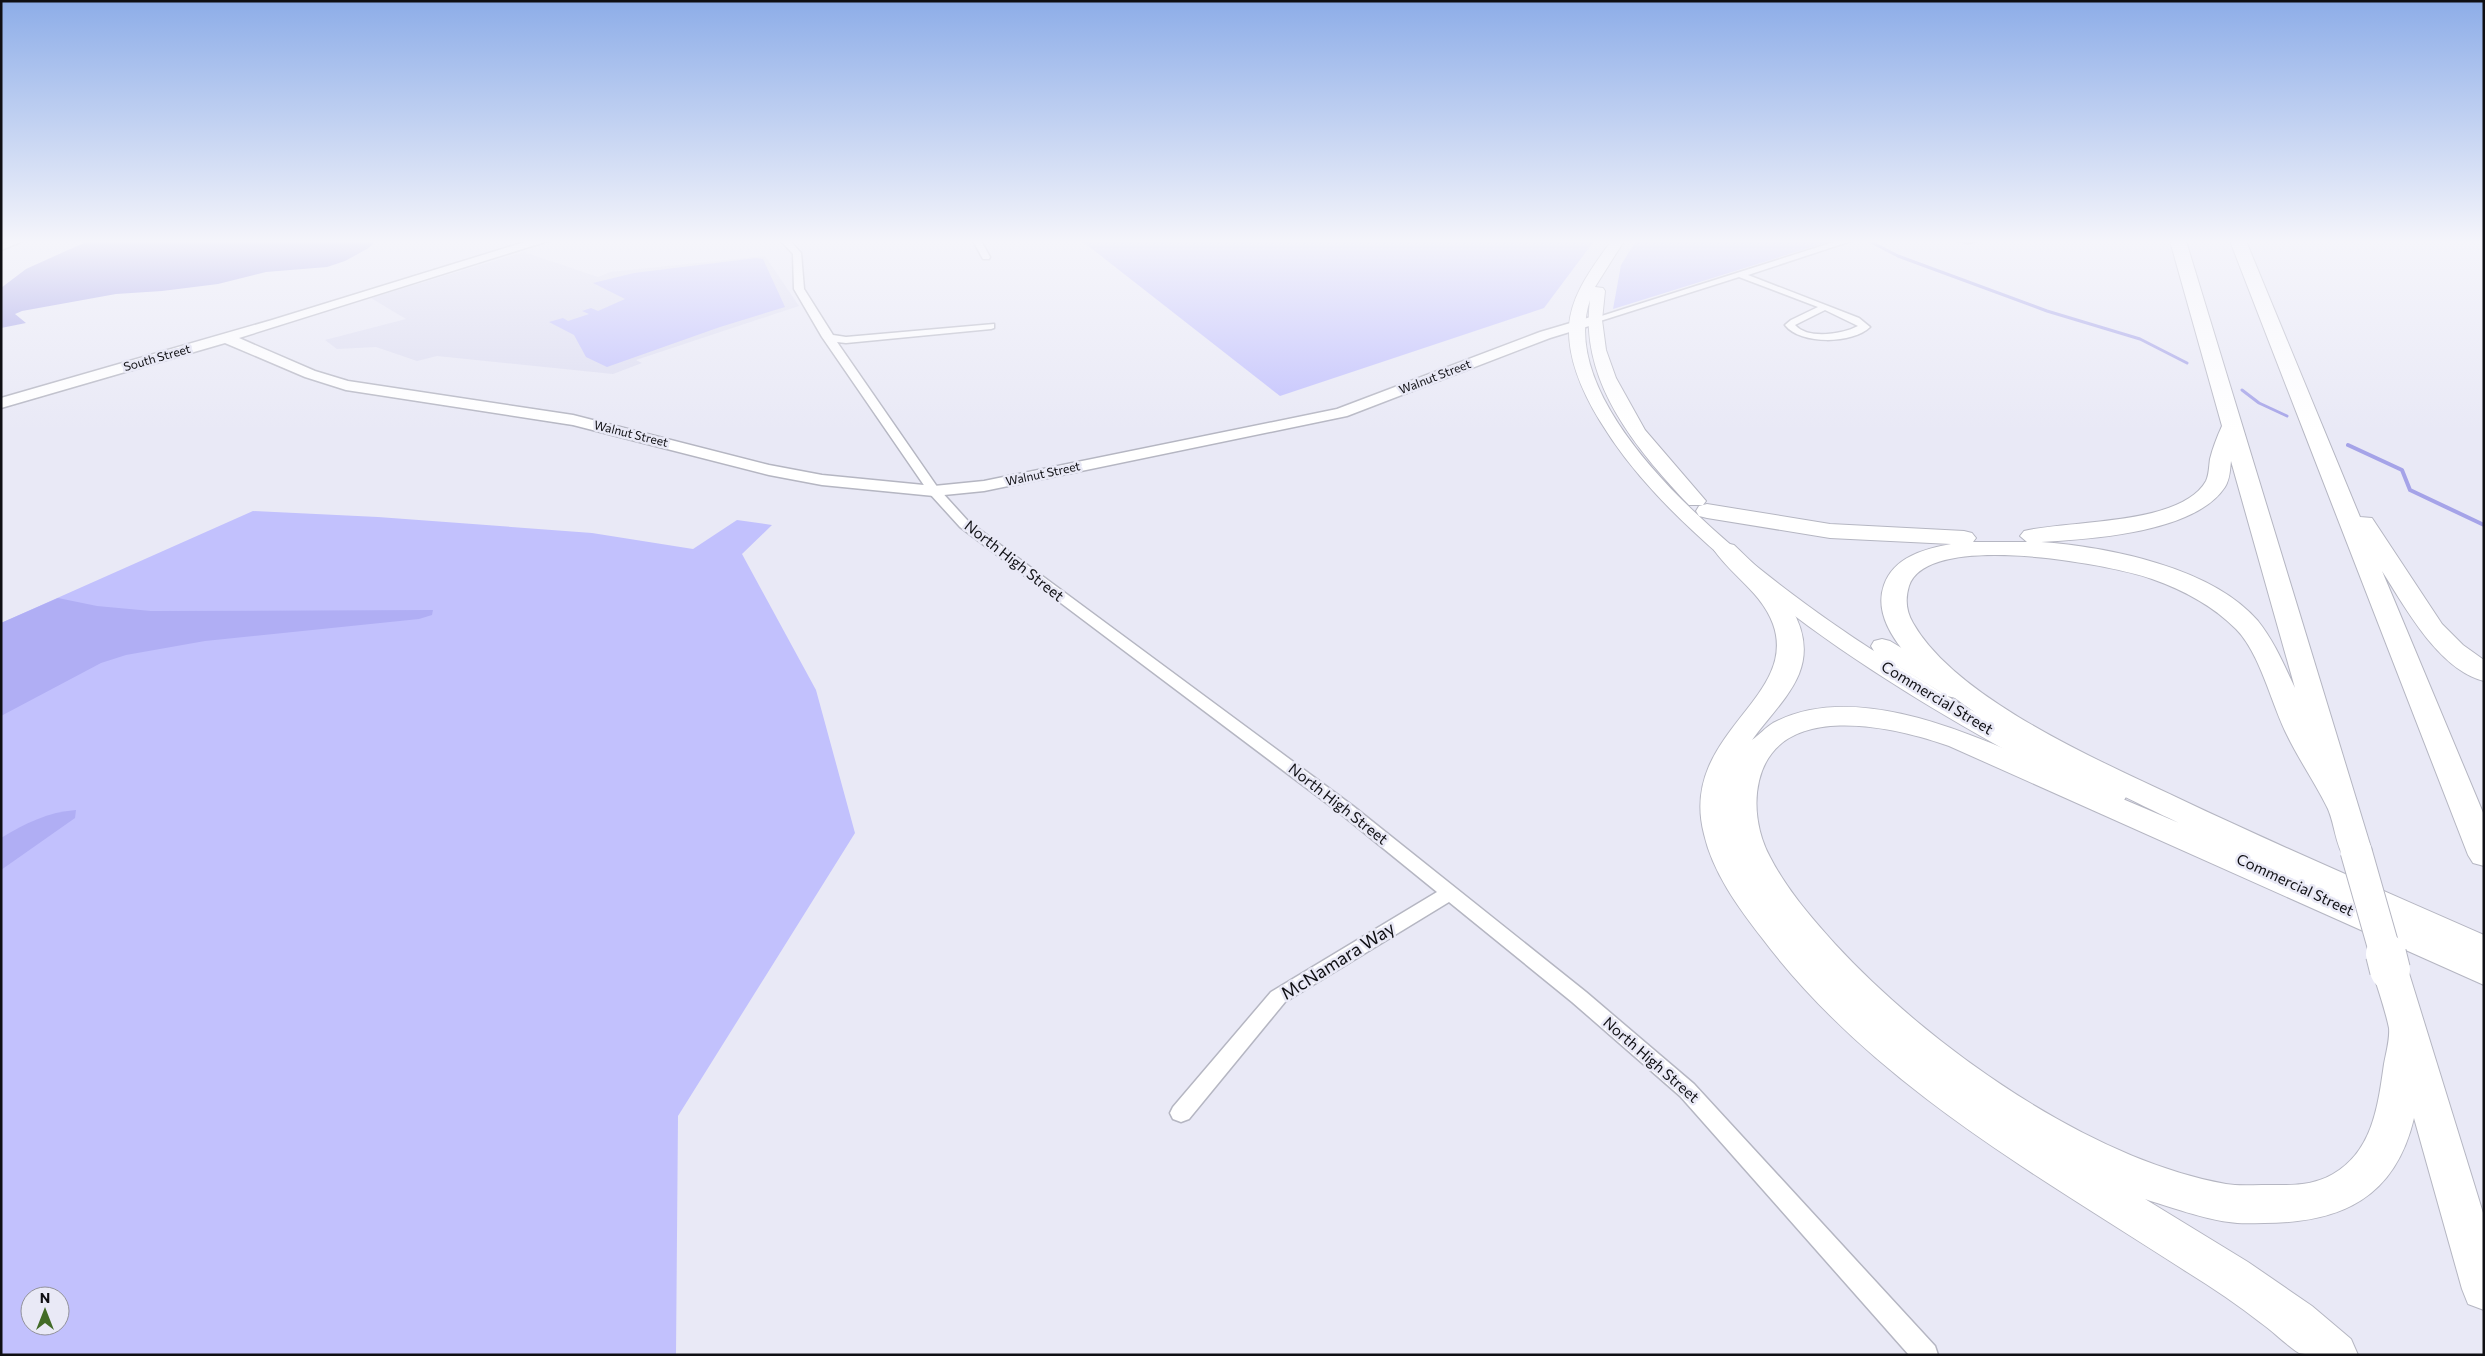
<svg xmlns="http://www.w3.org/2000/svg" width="2485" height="1356" font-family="Commissioner,sans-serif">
<rect width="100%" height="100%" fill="#e9e9f6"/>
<polygon fill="#ddddf1" points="524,252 598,277 610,272 765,256 799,306 636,360 642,363 613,374 437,356 417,361 376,347 337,349 325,340 406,319 371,298"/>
<g fill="#c2c1fd" fill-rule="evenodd">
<polygon points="1082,241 1594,241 1544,308 1280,396"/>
<polygon points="1636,241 1831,241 1613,309 1621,265"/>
<polygon points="756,258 763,259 785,307 720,327 607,367 586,357 574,335 549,322 563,318 568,321 589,314 582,311 591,308 598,311 625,299 593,283 634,273"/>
<path d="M253 511 378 517 592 533 693 549 737 520 772 525 742 554 816 690 855 833 678 1116 676 1355H1V623ZM30 1296H60V1326H30Z"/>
</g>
<g fill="#b0aef4">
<polygon points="58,598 97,606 151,611 433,610 432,615 419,619 205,641 126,655 101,663 1,716 1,623"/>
<path d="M76 810 75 818 1 870V838C26 823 48 812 76 810Z"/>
</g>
<polygon fill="#a5a3e8" points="88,241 373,241 373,244 367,249 345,261 327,267 266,272 218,284 162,291 116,294 22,311 15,314 26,323 1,328 1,288 26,269"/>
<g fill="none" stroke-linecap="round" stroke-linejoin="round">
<g stroke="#a5a3e8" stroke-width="3">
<polyline points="1869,241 1898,256 2047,311 2140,339 2187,363"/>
<polyline points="2242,390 2259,403 2287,416"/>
</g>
<polyline stroke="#a5a3e8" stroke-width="4" points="2348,445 2402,470 2410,490 2484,525"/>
<defs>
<g id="street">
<polygon points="10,241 23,241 1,250 1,245"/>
<polygon points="781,241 790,241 801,253 804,289 833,335 846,337 994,324 994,328 991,329 846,343 837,342 938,488 968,521 1353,806 1586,992 1694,1084 1935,1346 1938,1355 1909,1355 1680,1096 1572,1002 1449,902 1285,1002 1189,1119 1181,1122 1173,1119 1170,1113 1173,1107 1271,992 1437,892 1341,814 960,527 930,494 822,337 794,289 793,254"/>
<polygon points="973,241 981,241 990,257 989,259 983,259"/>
<path d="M1837 241H1851L1748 275 1859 318 1870 327C1853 344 1800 345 1785 325L1791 320 1818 307 1739 277 1597 322 1589 320ZM1825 310 1858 326C1843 334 1808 340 1795 325Z"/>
</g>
<polygon id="secondary" points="528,241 548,241 239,338 315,371 348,381 573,415 769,465 822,475 934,486 984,481 1337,409 1540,332 1594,316 1601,320 1599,323 1550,338 1347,416 984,491 934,496 822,485 769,475 573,425 346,390 305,377 225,343 1,408 1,398 272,320"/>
<path id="primary" d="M1611 241H1624L1595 287 1603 288 1605 291 1602 320 1606 350 1616 378 1645 430 1706 501 1703 505H1689C1637 450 1579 382 1590 300 1548 424 1785 594 1874 651L1871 646 1874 641 1882 639 1890 641 1965 686 1968 691 1965 696 1956 698 1947 696 1880 655 1962 705 2122 791 2126 797 2122 803 2113 806 2104 803C1970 733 1837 658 1723 558 1677 518 1632 474 1600 421 1583 393 1568 361 1569 327 1571 294 1593 267 1611 241Z"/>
<g id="highway">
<path d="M2170 241H2186L2372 851 2367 859 2356 862 2345 859C2335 844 2335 825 2328 809 2316 784 2299 760 2287 735 2271 703 2260 653 2236 629 2212 605 2183 590 2152 579 2110 564 1927 530 1909 586 1905 599 1906 611 1913 623 1956 699 2100 761 2178 798 2279 846 2382 890 2484 935V985L1949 746C1894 727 1778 699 1759 781 1753 806 1758 835 1770 857 1787 890 1811 917 1835 944 1929 1046 2088 1159 2226 1184 2238 1186 2250 1185 2262 1185 2286 1185 2311 1187 2333 1174 2373 1151 2378 1105 2384 1064 2386 1053 2390 1039 2389 1028 2385 1009 2378 989 2372 970L2377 960 2390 956 2403 960 2408 970 2484 1216V1310L2468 1304 2462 1289 2414 1118C2395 1198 2341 1223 2264 1223 2252 1223 2240 1224 2229 1222 2208 1220 2166 1206 2145 1199L2248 1262 2312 1306 2351 1339 2358 1355C2345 1355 2309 1356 2299 1353 2286 1345 2274 1332 2261 1323 2238 1305 2213 1288 2187 1272 2036 1174 1872 1084 1762 938 1738 907 1713 873 1704 834 1678 734 1800 699 1773 624 1762 593 1732 576 1714 550L1718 545 1726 543 1734 545C1768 578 1820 621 1799 674 1789 698 1767 719 1752 740 1759 735 1766 727 1773 723 1854 680 1967 733 2043 765 2088 784 2134 804 2179 823 2116 792 1852 675 1884 585 1894 557 1924 549 1951 544L1830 538 1707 518 1699 516 1696 511 1699 506 1707 504 1830 524 1964 531 1972 533 1976 538 1973 542H2027L2020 536 2024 531C2067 520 2181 526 2206 481 2209 475 2209 466 2210 459 2213 447 2217 437 2222 426ZM2231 461 2295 688C2284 665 2274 641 2258 621 2212 567 2108 547 2041 542 2091 539 2195 533 2225 487 2230 479 2230 470 2231 461Z"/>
<path d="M2230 241H2246L2360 517 2372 518 2442 624 2463 645 2484 660V681C2439 670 2405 607 2382 571L2484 815V866L2473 863 2468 855Z"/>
</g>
</defs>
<use href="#street" stroke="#b5b6c2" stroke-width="3"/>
<use href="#secondary" stroke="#b5b6c2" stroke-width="3"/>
<use href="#primary" stroke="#b5b6c2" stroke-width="2"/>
<use href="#highway" stroke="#b5b6c2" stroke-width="2"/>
<use href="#street" fill="#fff" fill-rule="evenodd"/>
<use href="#secondary" fill="#fff" fill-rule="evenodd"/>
<use href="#primary" fill="#fff" fill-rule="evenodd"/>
<use href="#highway" fill="#fff" fill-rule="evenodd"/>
<defs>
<polyline id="highway-bridge-far1" points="2356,851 2386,956"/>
<polyline id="highway-bridge" points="2386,954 2390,970"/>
</defs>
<use href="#highway-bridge-far1" stroke="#b5b6c2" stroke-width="33" stroke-linecap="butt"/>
<use href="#highway-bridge" stroke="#b5b6c2" stroke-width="42" stroke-linecap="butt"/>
<use href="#highway-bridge-far1" stroke="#fff" stroke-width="31"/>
<use href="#highway-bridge" stroke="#fff" stroke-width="40"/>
</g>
<polygon fill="#b2b2d7" points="1954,241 1980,241 1967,245"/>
<polygon fill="#9191af" points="1968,241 1980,241 1967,245"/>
<linearGradient id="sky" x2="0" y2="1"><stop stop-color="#8dade8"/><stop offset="0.56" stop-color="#f5f5fb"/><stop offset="1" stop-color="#f5f5fb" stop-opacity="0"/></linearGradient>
<rect width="2485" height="431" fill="url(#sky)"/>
<g text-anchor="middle" stroke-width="5" stroke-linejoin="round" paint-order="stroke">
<g font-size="12" fill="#0f0f13" stroke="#e9e9f6">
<text transform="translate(157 358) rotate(-16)" y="4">South Street</text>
<text transform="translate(1435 377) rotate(-21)" y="4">Walnut Street</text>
<text transform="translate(631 434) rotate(14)" y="4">Walnut Street</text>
<text transform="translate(1043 474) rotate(-12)" y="4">Walnut Street</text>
</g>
<g font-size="15" fill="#0f0f13" stroke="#e9e9f6">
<text transform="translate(1014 561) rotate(38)" y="5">North High Street</text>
<text transform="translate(1937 698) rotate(31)" y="5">Commercial Street</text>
<text transform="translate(1338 804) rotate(38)" y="5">North High Street</text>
<text transform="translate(2295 885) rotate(25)" y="5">Commercial Street</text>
<text transform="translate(1651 1060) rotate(41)" y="5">North High Street</text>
</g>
<g font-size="18" fill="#0f0f13" stroke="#e9e9f6">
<text transform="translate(1338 961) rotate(-32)" y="6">McNamara Way</text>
</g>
</g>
<rect width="2485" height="1356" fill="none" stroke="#0f0f13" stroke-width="5"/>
<g transform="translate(45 1311)"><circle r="24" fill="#e9e9f6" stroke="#92929b"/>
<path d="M0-4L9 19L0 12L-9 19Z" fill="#426b27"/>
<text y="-8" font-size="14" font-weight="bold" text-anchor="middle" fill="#0f0f13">N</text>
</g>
</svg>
